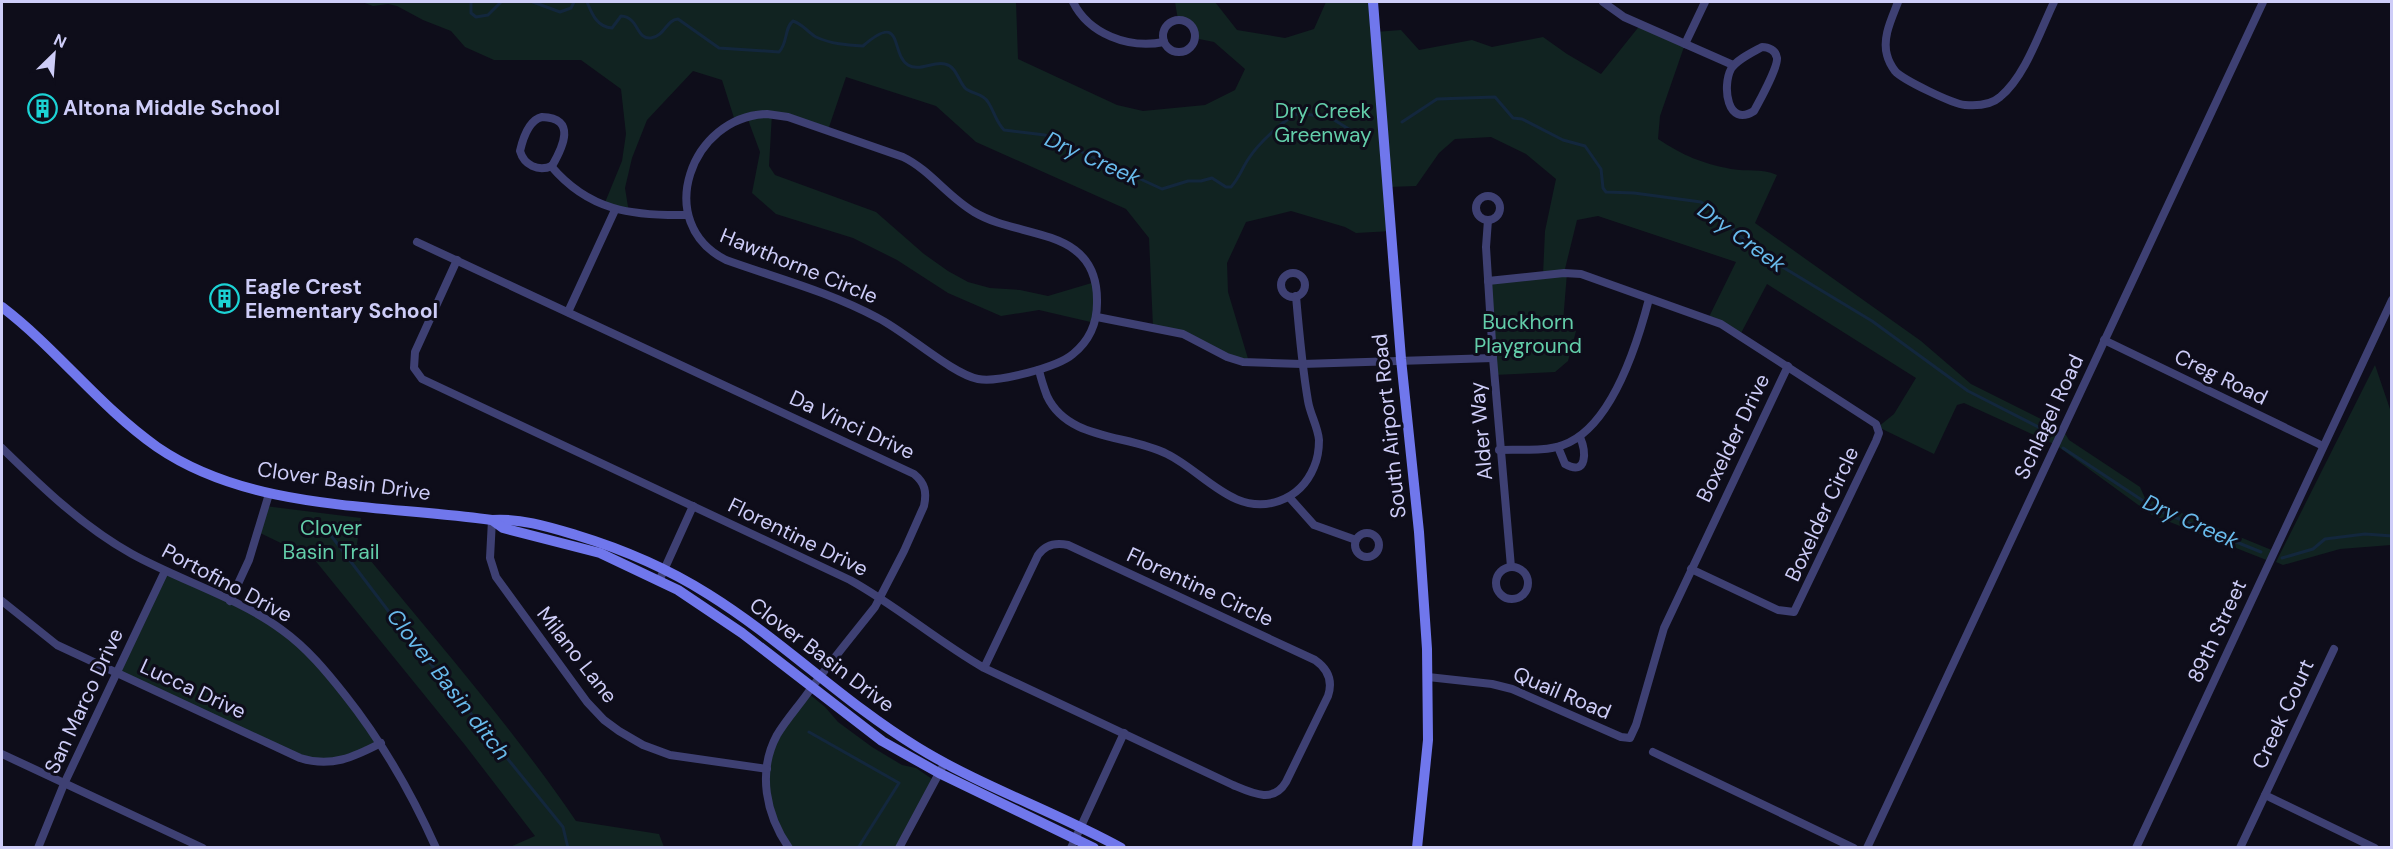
<svg xmlns="http://www.w3.org/2000/svg" width="2393" height="849" font-family="'DM Sans',sans-serif">
<rect width="100%" height="100%" fill="#0e0d1a"/>
<g fill="#112321">
<path d="M362 2H896L905 3 1016 2 1018 59 1117 105 1143 111 1205 105 1235 90 1245 69 1214 42 1194 38 1190 25 1178 20 1175 2H1215L1237 30 1285 38 1314 29 1326 2H1373L1375 32 1401 30 1419 50 1472 40 1492 47 1543 37 1567 54 1601 74 1641 24 1685 44 1660 116 1658 139C1684 156 1701 163 1731 169 1747 172 1761 168 1777 175L1755 223 1921 341 1971 384 2063 430 2069 440 2140 487 2145 498 2274 551 2269 561 2152 515 2056 445 1964 403 1957 405 1934 454 1878 427 1894 414 1916 378 1767 284 1740 335 1708 319 1736 262 1598 216 1577 220 1564 273H1567L1563 322 1576 331 1568 361 1555 372 1494 375 1488 281 1543 275 1545 231 1556 179 1526 154 1491 137 1455 139 1439 153 1416 186 1388 187 1392 231 1356 233 1345 227 1291 211 1246 222 1227 263 1228 292 1249 362H1243L1193 338 1153 327 1149 238 1126 209 976 142 936 106 846 77 828 130 772 114 769 166 775 175 876 212 924 254 948 271 968 282 990 288 1020 290 1048 296 1095 282V323L1039 310 1001 316 948 293 897 260 853 238 776 214 752 193 760 152 747 117 735 121 722 80 693 71 647 120 632 158 625 188 629 213 604 205 622 161 626 134 621 89 581 60H494L465 47 451 31 423 20 397 6 388 4 373 6Z"/>
<polygon points="2375,365 2391,412 2391,545 2340,549 2283,565 2276,562"/>
<path d="M265 506 361 518 357 544C431 635 510 724 576 821L659 834 664 847H510L535 836 465 745 314 559 258 532Z"/>
<polygon points="165,571 261,616 306,650 381,743 352,758 317,762 117,674"/>
<polygon points="808,693 825,707 838,722 872,747 902,765 916,768 935,781 899,847 789,848 767,800 772,747"/>
</g>
<g fill="none" stroke-linecap="round" stroke-linejoin="round">
<g stroke="#13273d" stroke-width="3">
<polyline points="471,2 471,13 476,17 488,15 501,2"/>
<polyline points="533,2 560,12 571,8 574,2"/>
<path d="M587 2C592 14 597 27 612 28L621 16C639 17 636 40 651 38 665 36 666 20 678 19L719 48 779 52C788 43 784 28 793 21 803 24 807 32 816 37 831 44 847 45 863 46 904 10 890 54 908 65 919 72 933 61 945 64 956 66 958 80 965 88 971 94 983 93 988 102 994 111 996 122 1004 130L1045 135 1162 189 1188 181H1201L1212 178 1226 187H1231C1240 177 1242 168 1249 158 1258 144 1284 119 1299 113L1331 118 1352 131 1361 134"/>
<polyline points="1402,122 1437,99 1495,97 1513,118 1522,119 1563,140 1585,146 1601,169 1603,188 1606,192 1634,193 1701,202 1713,210 1756,251 1872,321 1968,391 2052,434"/>
<polyline points="2063,448 2157,510 2261,552"/>
<polyline points="323,525 399,625 563,827 568,848"/>
<polyline points="2282,558 2313,549 2325,539 2365,534 2392,536"/>
<polyline points="809,732 899,783 858,848"/>
</g>
<g stroke="#3e4073" stroke-width="8">
<path d="M1073 2C1089 34 1128 49 1164 42"/>
<polyline points="1603,2 1624,17 1733,65"/>
<path d="M1898 2C1892 18 1882 37 1887 55 1888 59 1892 67 1895 71 1903 80 1953 104 1965 105 1977 106 1991 105 2000 97 2025 77 2040 31 2054 2"/>
<circle cx="1179" cy="36" r="16"/>
<polyline points="1685,44 1705,2"/>
<path d="M1762 47C1768 47 1776 50 1777 58 1778 67 1759 102 1754 111 1727 128 1722 86 1731 69 1736 60 1753 52 1762 47Z"/>
<path d="M767 114 788 117 903 157C930 170 948 197 974 212 1020 240 1099 225 1097 303 1097 323 1089 341 1073 354 1058 367 998 383 978 379 952 374 906 332 878 318 827 291 779 279 726 260 652 223 691 116 767 114Z"/>
<path d="M542 117C577 118 563 147 552 166 538 172 524 165 520 151 523 138 529 120 542 117Z"/>
<path d="M551 166C589 211 632 216 687 215"/>
<circle cx="1488" cy="208" r="12"/>
<polyline points="1488,220 1486,247 1493,358 1511,567"/>
<path d="M417 242 914 474C925 483 927 492 924 506L904 551 875 607C852 636 828 665 807 694 797 708 786 720 777 735 757 772 766 815 789 848"/>
<path d="M457 260 415 352 414 368 422 379 850 580C897 606 937 641 984 668L1233 785C1252 793 1273 804 1286 782L1328 696C1333 681 1328 669 1315 660L1068 545C1055 542 1045 545 1038 555L984 668"/>
<circle cx="1293" cy="285" r="12"/>
<polyline points="1488,281 1564,273 1581,274 1721,324 1876,424 1879,433 1876,441 1794,612 1778,610 1691,569"/>
<polyline points="568,312 615,210"/>
<polyline points="1097,317 1183,334 1227,357 1243,362 1302,364 1493,358"/>
<polyline points="2104,340 2323,446"/>
<path d="M1039 370C1041 379 1044 388 1047 396 1068 441 1128 434 1167 454 1204 472 1234 517 1279 501 1296 495 1307 484 1314 467 1318 458 1319 450 1319 440 1318 427 1310 414 1308 401 1302 366 1299 331 1296 296"/>
<path d="M1558 447 1565 464C1588 477 1586 451 1580 437"/>
<path d="M2 448C42 487 82 526 132 554 179 580 241 599 282 630 307 648 326 671 345 695 383 743 411 792 436 848"/>
<path d="M1499 450C1520 449 1544 452 1563 445 1611 428 1637 345 1649 299"/>
<polyline points="1289,497 1314,525 1356,540"/>
<polyline points="492,520 490,558 496,577 587,702 604,720 619,731 643,745 670,755 767,769"/>
<circle cx="1367" cy="545" r="12"/>
<circle cx="1512" cy="583" r="16"/>
<polyline points="659,581 693,506"/>
<path d="M2 601 57 645 300 758C331 768 354 757 381 743"/>
<polyline points="230,601 249,560 269,494"/>
<polyline points="1428,677 1492,684 1512,689 1621,737 1630,738 1636,725 1664,628 1788,366"/>
<polyline points="1653,752 1854,848"/>
<polyline points="2,754 203,848"/>
<polyline points="2265,795 2375,848"/>
<polyline points="38,848 64,784 165,571"/>
<polyline points="899,848 944,764"/>
<polyline points="1071,848 1124,733"/>
<polyline points="1867,848 2263,2"/>
<polyline points="2136,848 2392,300"/>
<polyline points="2240,848 2334,649"/>
</g>
<g stroke="#7077ec" stroke-width="10">
<polyline points="1373,2 1401,359 1419,532 1427,649 1428,740 1417,848"/>
<path d="M2 307C57 349 100 407 157 447 252 512 381 504 492 520 520 518 549 527 576 535 622 549 667 568 708 594 782 640 843 702 917 747 982 787 1054 811 1121 848"/>
<polyline points="492,520 503,528 600,553 678,590 742,633 882,741 939,773 1094,848"/>
</g>
</g>
<defs>
<symbol id="building-ring" viewBox="-11 -11 22 22"><circle r="9.5" fill="#0e0d1a" stroke="#1cd3d5" stroke-width="1.5"/><path d="M-4-6H4V6H1V3H-1V6H-4ZM-2.5-4.3h1.7v1.8h-1.7ZM.8-4.3h1.7v1.8H.8ZM-2.5-1h1.7V.8h-1.7ZM.8-1h1.7V.8H.8Z" fill="#1cd3d5"/></symbol>
</defs>
<g fill-rule="evenodd">
<use href="#building-ring" x="26" y="92" width="33" height="33"/>
<use href="#building-ring" x="208" y="282" width="33" height="33"/>
</g>
<g text-anchor="middle" stroke-width="6" stroke-linejoin="round" paint-order="stroke">
<g font-size="21" font-weight="bold" fill="#cecdf8" stroke="#0e0d1a" text-anchor="start">
<text x="63" y="115">Altona Middle School</text>
<text x="245" y="294">Eagle Crest<tspan x="245" dy="24">Elementary School</tspan></text>
</g>
<g font-size="21" fill="#63ceaa" stroke="#0e0d1a">
<text x="1323" y="118">Dry Creek<tspan x="1323" dy="24">Greenway</tspan></text>
<text x="1528" y="329">Buckhorn<tspan x="1528" dy="24">Playground</tspan></text>
<text x="331" y="535">Clover<tspan x="331" dy="24">Basin Trail</tspan></text>
</g>
<g font-size="21" fill="#cecdf8" stroke="#0e0d1a">
<text transform="translate(799 266) rotate(22)" y="7">Hawthorne Circle</text>
<text transform="translate(2221 377) rotate(26)" y="7">Creg Road</text>
<text transform="translate(2049 417) rotate(-65)" y="7">Schlagel Road</text>
<text transform="translate(852 425) rotate(25)" y="7">Da Vinci Drive</text>
<text transform="translate(1389 426) rotate(-96)" y="7">South Airport Road</text>
<text transform="translate(1481 431) rotate(-95)" y="7">Alder Way</text>
<text transform="translate(1733 438) rotate(-64)" y="7">Boxelder Drive</text>
<text transform="translate(344 481) rotate(8)" y="7">Clover Basin Drive</text>
<text transform="translate(1822 514) rotate(-65)" y="7">Boxelder Circle</text>
<text transform="translate(798 537) rotate(26)" y="7">Florentine Drive</text>
<text transform="translate(227 583) rotate(28)" y="7">Portofino Drive</text>
<text transform="translate(1200 587) rotate(25)" y="7">Florentine Circle</text>
<text transform="translate(2217 631) rotate(-65)" y="7">89th Street</text>
<text transform="translate(577 655) rotate(52)" y="7">Milano Lane</text>
<text transform="translate(822 655) rotate(37)" y="7">Clover Basin Drive</text>
<text transform="translate(193 689) rotate(25)" y="7">Lucca Drive</text>
<text transform="translate(1562 693) rotate(23)" y="7">Quail Road</text>
<text transform="translate(84 701) rotate(-65)" y="7">San Marco Drive</text>
<text transform="translate(2283 714) rotate(-65)" y="7">Creek Court</text>
</g>
<g font-size="22" font-style="italic" fill="#68baeb" stroke="#0e0d1a">
<text transform="translate(1093 158) rotate(24)" y="8">Dry Creek</text>
<text transform="translate(1742 237) rotate(36)" y="8">Dry Creek</text>
<text transform="translate(2191 521) rotate(24)" y="8">Dry Creek</text>
<text transform="translate(449 684) rotate(52)" y="8">Clover Basin ditch</text>
</g>
</g>
<rect width="2393" height="849" fill="none" stroke="#cecdf8" stroke-width="6"/>
<g transform="translate(54 54) rotate(25)" stroke="#0e0d1a" stroke-width="4.5" paint-order="stroke">
<path d="M0-4.5L10 22L0 15L-10 22Z" fill="#cecdf8"/>
<text y="-9" font-size="16" font-weight="bold" text-anchor="middle" fill="#cecdf8">N</text>
</g>
</svg>
